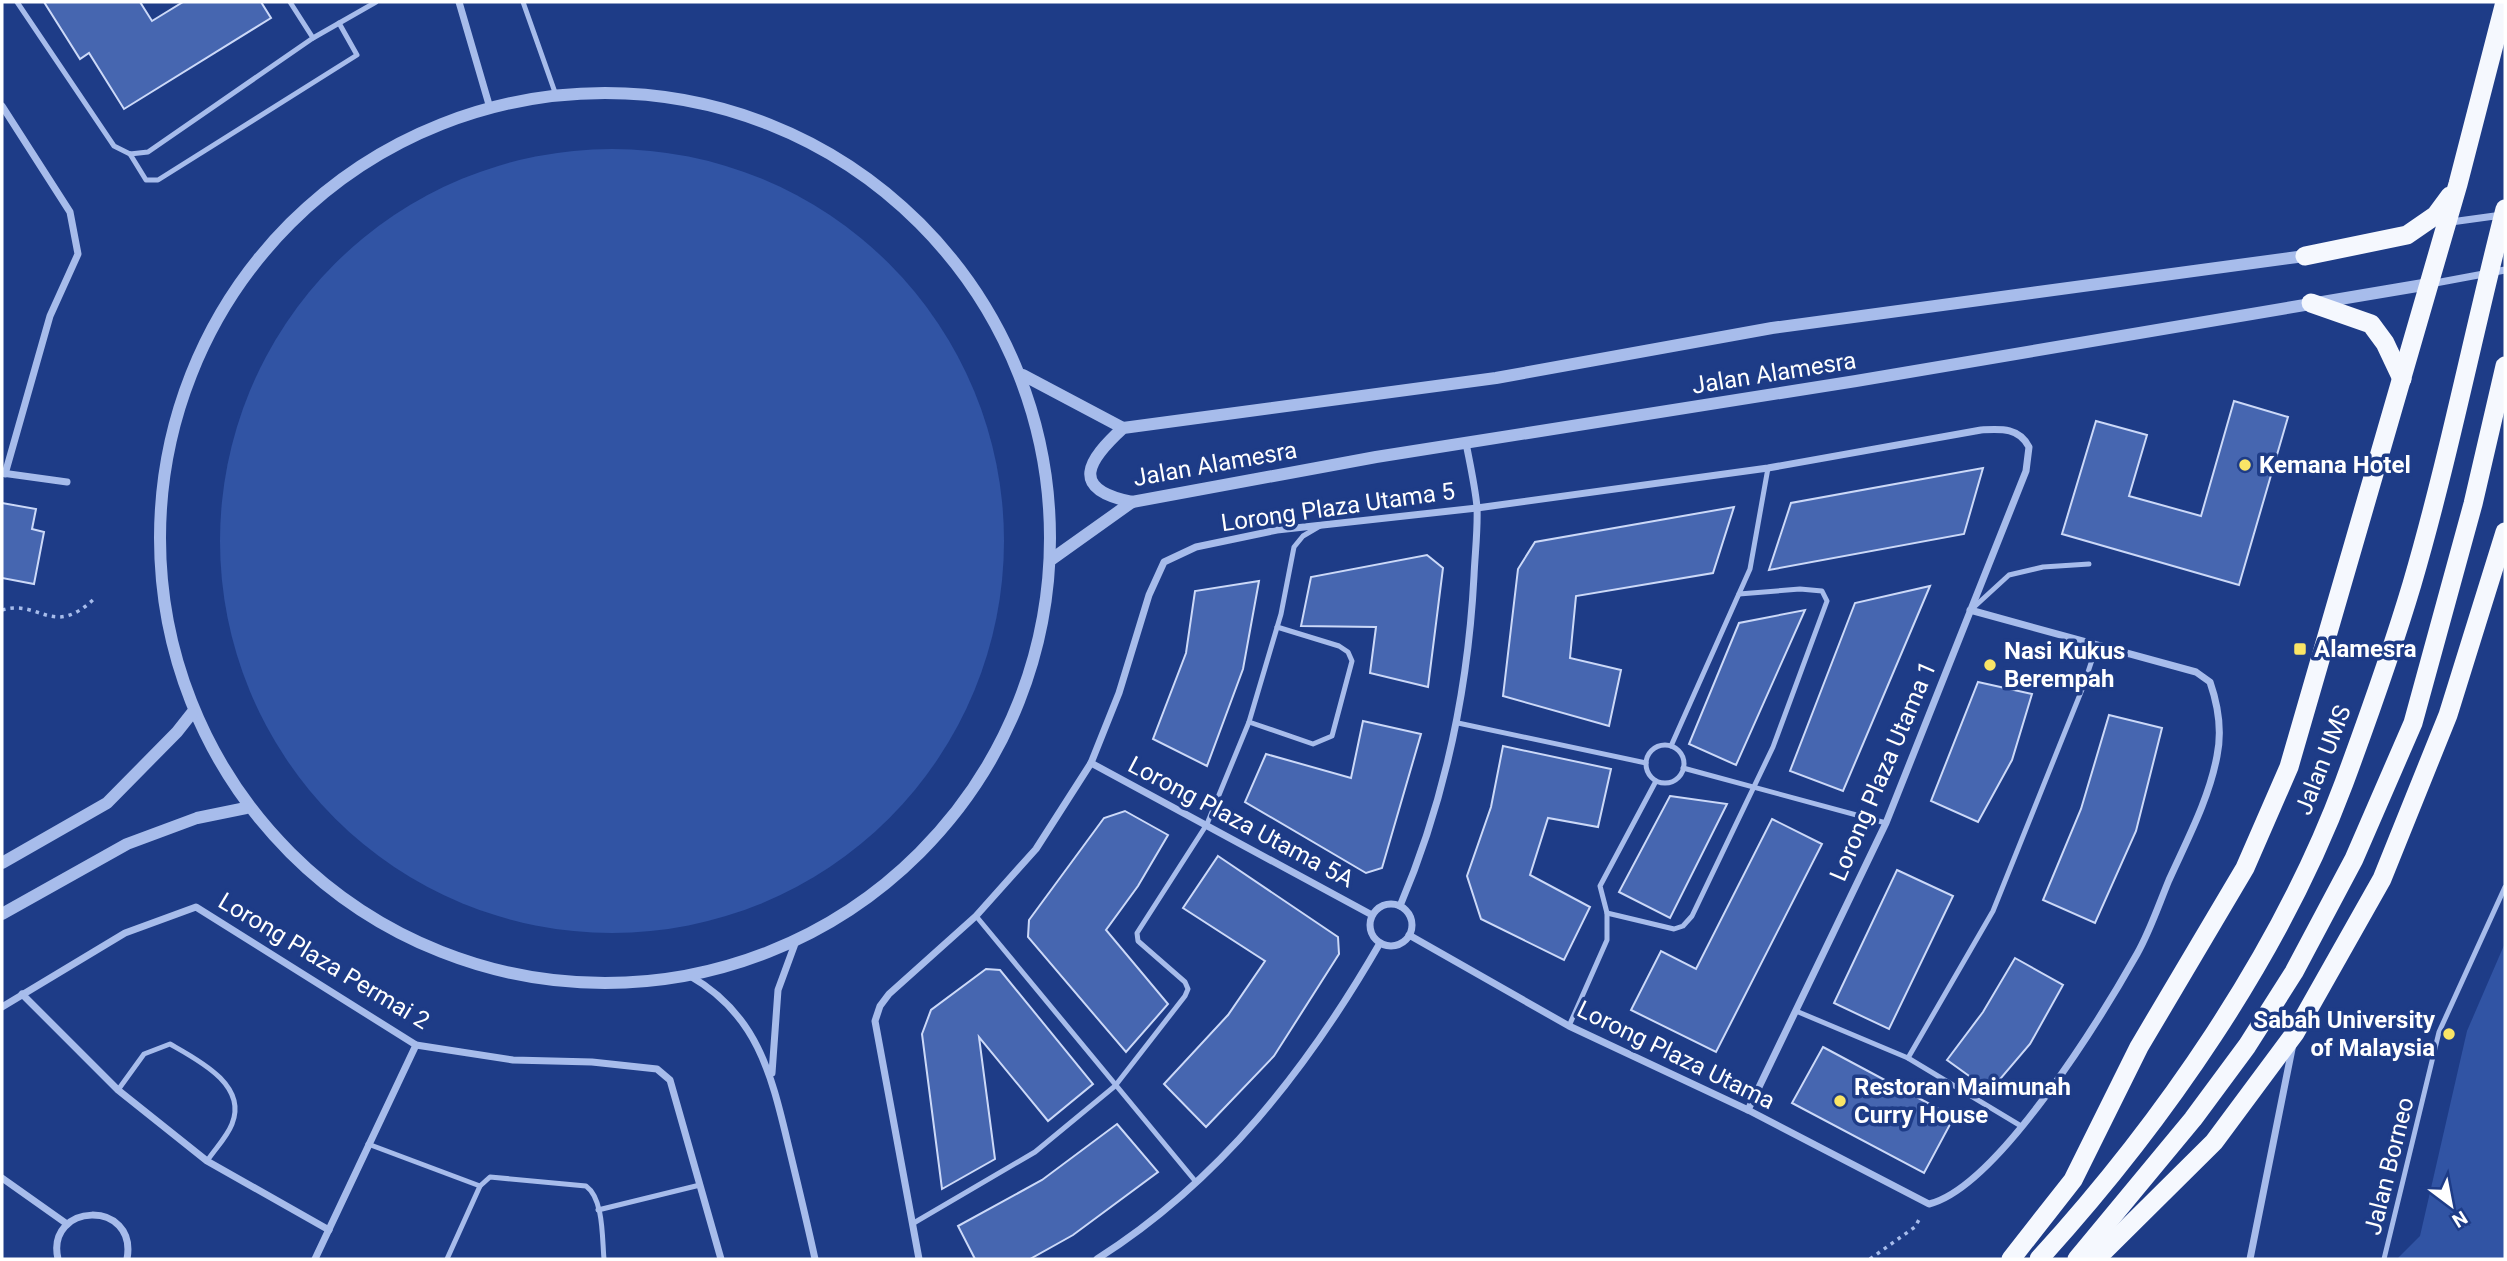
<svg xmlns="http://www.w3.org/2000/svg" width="2507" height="1261" font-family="Roboto,sans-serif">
<rect width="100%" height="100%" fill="#1e3c87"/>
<g fill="#3154a4">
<circle cx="612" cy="541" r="392"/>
<polygon points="2505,943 2505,1259 2397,1259 2420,1236 2467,1031"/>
</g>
<g fill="#4666b0" stroke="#ccd9f8" stroke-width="2">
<polygon points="44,2 140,2 152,21 183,2 261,2 271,18 124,109 89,53 80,59"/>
<polygon points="2234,401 2288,417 2239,585 2062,534 2096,421 2147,435 2129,496 2201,516"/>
<polygon points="1983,468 1964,534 1769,570 1791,503"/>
<polygon points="2,503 36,509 32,529 44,532 34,584 2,578"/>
<polygon points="1734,507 1713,573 1576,596 1570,658 1621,670 1609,726 1503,696 1518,569 1535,542"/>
<polygon points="1427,555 1443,568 1428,687 1370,673 1376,627 1301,626 1311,577"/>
<polygon points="1259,581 1243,669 1207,766 1153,739 1186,653 1195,591"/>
<polygon points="1930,586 1843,791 1790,771 1855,603"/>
<polygon points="1805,610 1736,765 1689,744 1739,623"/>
<polygon points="1978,682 2032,694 2012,760 1978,822 1931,801"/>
<polygon points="2109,715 2162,728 2136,831 2095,923 2043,900 2081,809"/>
<polygon points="1363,721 1421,734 1382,868 1366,873 1245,802 1266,754 1351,778"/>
<polygon points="1503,746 1611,769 1598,827 1548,818 1530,875 1590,907 1564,960 1481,919 1467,876 1491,807"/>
<polygon points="1670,796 1727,804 1670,918 1619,892"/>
<polygon points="1125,811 1168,835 1138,886 1106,930 1168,1004 1126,1052 1028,937 1029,920 1104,818"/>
<polygon points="1772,819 1822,844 1716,1052 1631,1010 1661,951 1696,969"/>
<polygon points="1218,856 1338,937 1339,954 1274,1056 1206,1127 1164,1084 1228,1015 1265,961 1183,908"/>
<polygon points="1897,870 1953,896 1889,1029 1834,1003"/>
<polygon points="2015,958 2063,985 2030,1044 1990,1091 1947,1060 1983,1012"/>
<polygon points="986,969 1000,970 1093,1084 1048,1121 979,1037 995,1159 942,1189 922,1034 931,1010"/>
<polygon points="1823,1047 1954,1117 1924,1173 1792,1103"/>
<polygon points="1117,1124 1158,1172 1073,1235 1030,1259 975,1259 958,1226 1042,1180"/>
</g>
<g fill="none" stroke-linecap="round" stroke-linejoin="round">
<g stroke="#a7bceb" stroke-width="3.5" stroke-dasharray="3.5 5" stroke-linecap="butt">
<path d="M2 610C41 599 52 639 95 598"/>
<polyline points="1870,1259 1915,1227 1921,1216"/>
</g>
<g stroke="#a7bceb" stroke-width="5">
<polyline points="17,2 114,146 130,154 148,152 313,38 376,2"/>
<polyline points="290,2 313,38"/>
<polyline points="523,2 557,98"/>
<polyline points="130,154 146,180 158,180 357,55 339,23"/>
<polyline points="1973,608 2009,575 2043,567 2089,564"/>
<polyline points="1249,722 1313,744 1332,736 1352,661 1348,652 1339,646 1277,627"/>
<polyline points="1458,723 1646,763"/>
<circle cx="1665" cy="764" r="19"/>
<polyline points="1671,746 1750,569 1768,468"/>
<polyline points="1683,768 1886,823"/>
<polyline points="1607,913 1674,929 1683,926 1692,916 1773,747 1827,601 1822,591 1800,589 1739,594"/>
<polyline points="976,916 1196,1182"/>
<polyline points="1796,1011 1908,1058 2021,1126"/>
<polyline points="1569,1026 1607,940 1607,913 1600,886 1656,781"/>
<polyline points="1908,1058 1993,911 2083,687 2097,645"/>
<path d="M118 1090 144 1054 170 1044C198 1060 248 1085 232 1124 227 1137 215 1149 207 1161"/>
<polyline points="368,1144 480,1186"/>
<polyline points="598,1210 700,1185"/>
<polyline points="912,1224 1035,1152 1115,1086 1185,996 1188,989 1185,982 1138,941 1137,933 1207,824 1249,722 1281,614 1294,547 1303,536 1320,526"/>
<path d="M447 1259 480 1186 490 1177 586 1186C604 1199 602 1239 604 1259"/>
<polyline points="2384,1259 2439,1032 2505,887"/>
</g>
<g stroke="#a7bceb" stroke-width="7">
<polyline points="459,2 490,108"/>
<polyline points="2,106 70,212 78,254 50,316 5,474"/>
<polyline points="2451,222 2502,215"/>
<polyline points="2430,284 2505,270"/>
<polyline points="2,473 67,482"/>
<polyline points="1091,763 1372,915"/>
<circle cx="1391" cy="925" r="21"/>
<path d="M1400 906C1445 800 1468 691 1474 576 1475 553 1478 529 1477 507 1475 486 1470 464 1466 443"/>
<path d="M1409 935 1569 1026 1748 1110 1929 1204C1998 1187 2102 1016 2137 954 2150 931 2159 904 2169 880 2187 840 2209 799 2217 756 2222 732 2218 705 2210 682L2196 672 1970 610"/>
<path d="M690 976C759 1015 772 1078 789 1148 798 1185 807 1222 815 1259"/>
<polyline points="22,994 118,1090 207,1161 329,1230"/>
<polyline points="2,1007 125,933 196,907 416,1045 513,1060 592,1062 657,1069 670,1080 721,1259"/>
<polyline points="772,1073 778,990 796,941"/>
<polyline points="2,1178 67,1224"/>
<path d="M58 1259C45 1202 138 1199 127 1259"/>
<polyline points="315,1259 416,1045"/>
<path d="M919 1259 875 1021 880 1006 889 994 976 916 1036 849 1091 763 1119 693 1149 595 1164 562 1196 547 1277 530 1477 508 1768 468 1981 430C2000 429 2019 427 2029 447L2026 471 1886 823 1748 1110"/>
<path d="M1097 1259C1220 1181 1308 1068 1380 943"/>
<polyline points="2250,1259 2293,1044"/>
</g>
<g stroke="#a7bceb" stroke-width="12">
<circle cx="605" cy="538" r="445"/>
<path d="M2305 256 1772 328 1496 378 1123 428C1088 460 1068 489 1132 502L1376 457 1856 381 2429 284"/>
<polyline points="1023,375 1123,428"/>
<polyline points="1052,559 1132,502"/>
<polyline points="2,863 107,803 177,732 192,713"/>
<polyline points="2,914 127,844 197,818 246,808"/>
</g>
<g stroke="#f5f8fe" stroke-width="19">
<polyline points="2305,256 2407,235 2436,215 2450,196"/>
<polyline points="2311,303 2371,324 2385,343 2402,379"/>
<polyline points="2011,1259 2073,1180 2139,1047 2245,868 2289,767 2458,184 2505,2"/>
<polyline points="2077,1259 2193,1119 2247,1046 2294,972 2354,859 2413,723 2473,504 2505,366"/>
<polyline points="2096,1259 2214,1142 2295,1033 2382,879 2448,715 2505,532"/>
</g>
<path stroke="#f5f8fe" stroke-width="19" d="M2039 1259C2162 1124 2280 955 2344 783 2368 718 2392 651 2412 584 2448 461 2473 334 2505 209"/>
</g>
<g fill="#fae566" stroke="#1e3c87" stroke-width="2.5">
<circle cx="2245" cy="465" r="7"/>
<rect x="2293" y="642" width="14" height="14" rx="3.5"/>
<circle cx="1990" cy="665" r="7"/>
<circle cx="2449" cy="1034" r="7"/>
<circle cx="1840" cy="1101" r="7"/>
</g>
<g text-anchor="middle" stroke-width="7" stroke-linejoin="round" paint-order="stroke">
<g font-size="24" fill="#fff" stroke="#1e3c87">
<text transform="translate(1774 373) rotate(-9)" y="8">Jalan Alamesra</text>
<text transform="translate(1215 464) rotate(-10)" y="8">Jalan Alamesra</text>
<text transform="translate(1338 507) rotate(-8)" y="8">Lorong Plaza Utama 5</text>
<text transform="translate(2323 760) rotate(-69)" y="8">Jalan UMS</text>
<text transform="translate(1883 771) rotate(-67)" y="8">Lorong Plaza Utama 1</text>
<text transform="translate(1241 822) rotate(28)" y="8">Lorong Plaza Utama 5A</text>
<text transform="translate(324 961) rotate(31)" y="8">Lorong Plaza Permai 2</text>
<text transform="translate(1676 1055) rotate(26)" y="8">Lorong Plaza Utama</text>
<text transform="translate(2389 1166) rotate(-76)" y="8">Jalan Borneo</text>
</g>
<g font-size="24" font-weight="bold" fill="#fff" stroke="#1e3c87" text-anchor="start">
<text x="2259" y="473">Kemana Hotel</text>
<text x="2314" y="657">Alamesra</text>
<text x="2004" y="659">Nasi Kukus<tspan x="2004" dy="28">Berempah</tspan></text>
<text x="2435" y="1028" text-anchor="end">Sabah University<tspan x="2435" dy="28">of Malaysia</tspan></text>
<text x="1854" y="1095">Restoran Maimunah<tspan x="1854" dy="28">Curry House</tspan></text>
</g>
</g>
<rect width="2507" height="1261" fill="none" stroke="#ffffff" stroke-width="7"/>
<g transform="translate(2451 1205) rotate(148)" stroke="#1e3c87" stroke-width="5" paint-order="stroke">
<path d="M0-5L12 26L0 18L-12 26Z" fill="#ffffff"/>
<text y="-10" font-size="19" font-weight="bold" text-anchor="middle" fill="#ffffff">N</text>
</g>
</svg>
